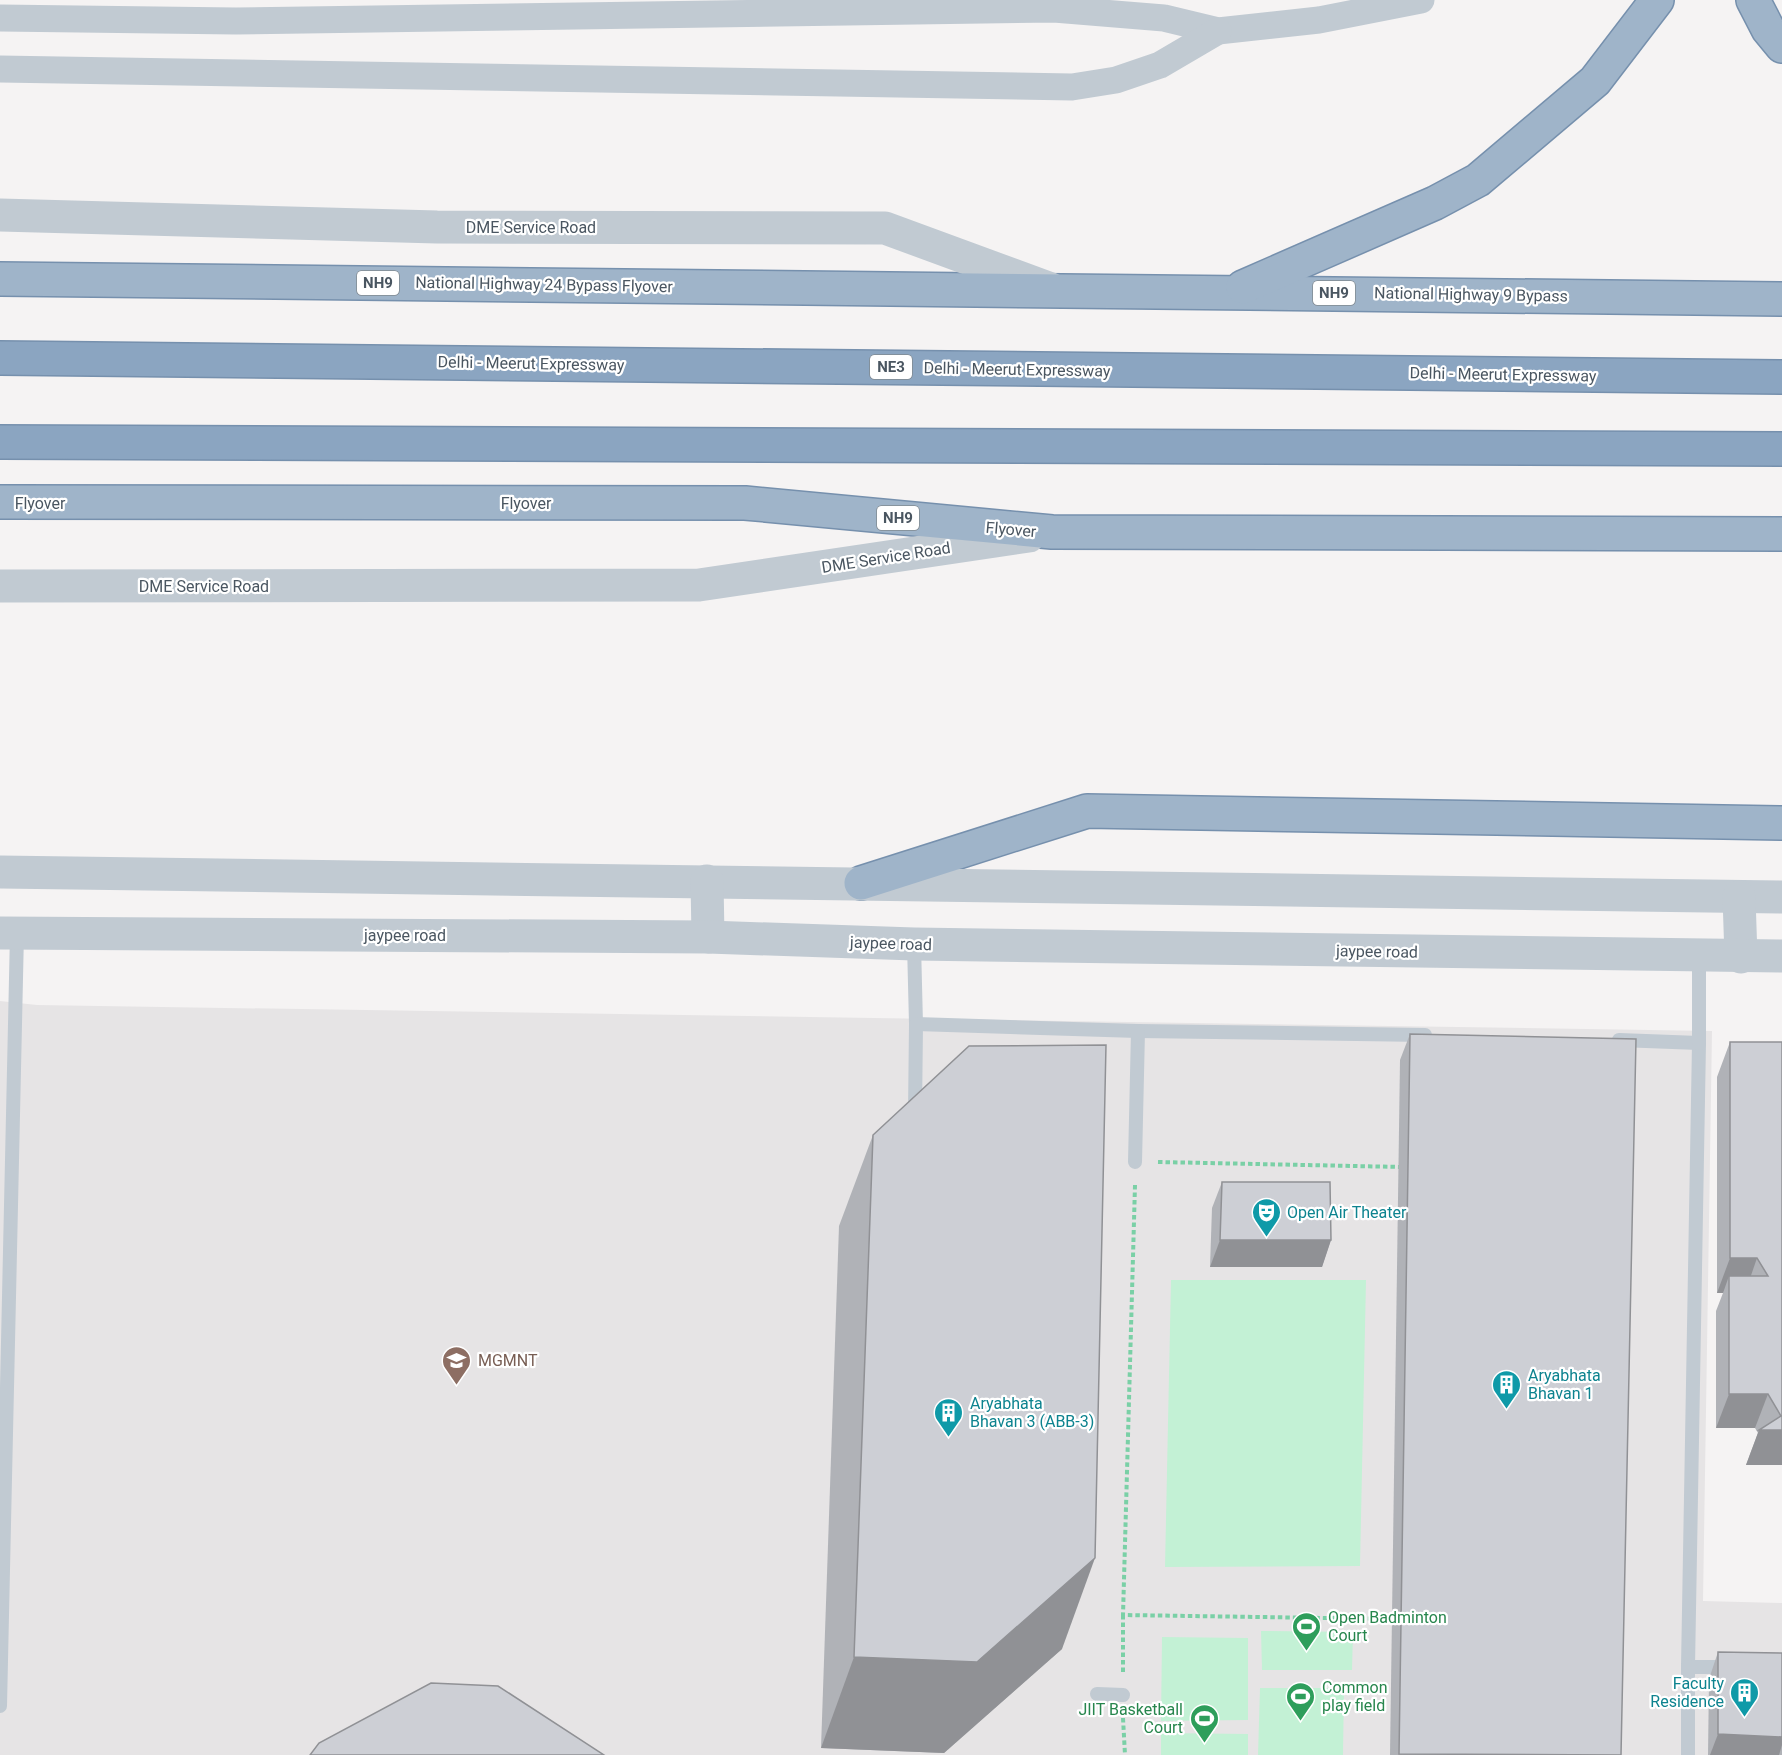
<svg xmlns="http://www.w3.org/2000/svg" width="1782" height="1755" font-family="Roboto,sans-serif">
<rect width="100%" height="100%" fill="#f5f3f3"/>
<polygon fill="#e6e4e5" points="0,1001 37,1005 1712,1031 1703,1601 1782,1603 1782,1755 0,1755"/>
<g fill="#c3f1d5">
<polygon points="1171,1280 1366,1280 1360,1566 1165,1567"/>
<polygon points="1261,1631 1353,1632 1352,1670 1262,1670"/>
<polygon points="1162,1637 1248,1638 1248,1720 1161,1721"/>
<polygon points="1260,1688 1344,1688 1343,1755 1258,1755"/>
<polygon points="1161,1733 1248,1734 1248,1755 1161,1755"/>
</g>
<g fill="none" stroke-linecap="round" stroke-linejoin="round">
<defs>
<g id="trunk">
<polyline points="1753,0 1768,29 1782,46"/>
<polyline points="0,279 1782,299"/>
<polyline points="1243,287 1435,203 1478,180 1595,81 1657,0"/>
<polyline points="0,502 745,503 1052,532 1782,534"/>
<polyline points="861,883 1087,811 1782,823"/>
</g>
<g id="motorway">
<polyline points="0,358 1782,377"/>
<polyline points="0,442 1782,449"/>
</g>
</defs>
<use href="#trunk" stroke="#7690ad" stroke-width="36"/>
<use href="#motorway" stroke="#7690ad" stroke-width="36"/>
<g stroke="#7ad0a6" stroke-width="4" stroke-dasharray="4.5 3" stroke-linecap="butt">
<polyline points="1158,1162 1403,1167"/>
<polyline points="1135,1185 1123,1615 1396,1619"/>
<polyline points="1123,1672 1123,1615"/>
<polyline points="1123,1718 1125,1755"/>
</g>
<g stroke="#c1cad2" stroke-width="14">
<polyline points="914,944 916,1024"/>
<polyline points="1619,1040 1699,1043 1688,1667 1729,1667"/>
<polyline points="1699,1043 1699,956"/>
<polyline points="915,1113 916,1024 1138,1031 1425,1035"/>
<polyline points="1135,1162 1138,1031"/>
<polyline points="1688,1667 1688,1755"/>
<polyline points="1097,1694 1123,1695"/>
<polyline points="0,1706 17,933"/>
</g>
<g stroke="#c1cad2" stroke-width="27">
<polyline points="0,18 236,21 1054,9 1164,18 1218,31 1319,20 1421,0"/>
<polyline points="0,69 1072,87 1116,80 1160,65 1218,31"/>
</g>
<g stroke="#c1cad2" stroke-width="33">
<polyline points="0,215 437,227 885,228 1051,289"/>
<polyline points="0,586 699,585 1029,536"/>
<polyline points="0,872 1782,897"/>
<polyline points="707,881 708,937"/>
<polyline points="1739,897 1741,957"/>
<polyline points="0,933 708,937 914,944 1782,956"/>
</g>
<use href="#trunk" stroke="#9fb4c9" stroke-width="33"/>
<use href="#motorway" stroke="#8ba5c1" stroke-width="33"/>
</g>
<g fill="#b0b2b7">
<polygon points="1410,1034 1621,1755 1390,1755 1400,1060"/>
<polygon points="1730,1042 1782,1042 1782,1465 1746,1465 1758,1433 1755,1428 1716,1428 1716,1311 1723,1293 1717,1293 1717,1077"/>
<polygon points="873,1135 1062,1649 944,1753 821,1748 839,1226"/>
<polygon points="1222,1182 1331,1240 1322,1267 1210,1267 1212,1208"/>
<polygon points="1718,1652 1782,1653 1782,1755 1708,1755 1709,1679"/>
</g>
<g fill="#909195">
<polygon points="1220,1240 1331,1240 1322,1267 1210,1267"/>
<polygon points="1730,1258 1757,1258 1745,1293 1729,1276 1723,1293 1717,1293"/>
<polygon points="1729,1394 1768,1394 1755,1428 1716,1428"/>
<polygon points="1759,1430 1782,1430 1782,1465 1746,1465"/>
<polygon points="1095,1558 1062,1649 944,1753 821,1748 854,1657"/>
<polygon points="1718,1734 1782,1737 1782,1745 1779,1755 1710,1755"/>
</g>
<g fill="#cdcfd5" stroke="#909195" stroke-width="1.5">
<polygon points="1410,1034 1636,1039 1621,1755 1399,1754"/>
<polygon points="1730,1042 1782,1042 1782,1430 1759,1430 1781,1416 1768,1394 1729,1394 1729,1276 1768,1276 1757,1258 1730,1258"/>
<polygon points="1106,1045 1095,1558 977,1662 854,1657 873,1135 969,1046"/>
<polygon points="1222,1182 1330,1182 1331,1240 1220,1240"/>
<polygon points="1718,1652 1782,1653 1782,1737 1718,1734"/>
<polygon points="431,1683 498,1686 604,1755 310,1755 319,1743"/>
</g>
<defs>
<symbol id="theatre-pin" viewBox="-11 -11 22 30"><path d="M0 17L-7.5 6A9.5 9.5 0 1 1 7.5 6Z" fill="#0f9aa8" stroke="#fff"/><path d="M-5-5.5Q0-4 5-5.5V0Q5 5 0 6Q-5 5-5 0ZM-3.3-2.5H-1v1.5H-3.3ZM1-2.5H3.3v1.5H1ZM-2.8 1Q0 5.5 2.8 1Z" fill="#fff"/></symbol>
<symbol id="university-pin" viewBox="-11 -11 22 30"><path d="M0 17L-7.5 6A9.5 9.5 0 1 1 7.5 6Z" fill="#8d6e63" stroke="#fff"/><path d="M0-5L7-2L0 1L-7-2ZM-4 1L0 2.5L4 1V4Q0 6-4 4Z" fill="#fff"/></symbol>
<symbol id="building-pin" viewBox="-11 -11 22 30"><path d="M0 17L-7.5 6A9.5 9.5 0 1 1 7.5 6Z" fill="#0f9aa8" stroke="#fff"/><path d="M-4-6H4V6H1V3H-1V6H-4ZM-2.5-4.3h1.7v1.8h-1.7ZM.8-4.3h1.7v1.8H.8ZM-2.5-1h1.7V.8h-1.7ZM.8-1h1.7V.8H.8Z" fill="#fff"/></symbol>
<symbol id="stadium-pin" viewBox="-11 -11 22 30"><path d="M0 17L-7.5 6A9.5 9.5 0 1 1 7.5 6Z" fill="#2e9e5b" stroke="#fff"/><path d="M0-5a6.5 5 0 1 0 0 10a6.5 5 0 1 0 0-10ZM-3.5-1.8h7v3.6h-7Z" fill="#fff"/></symbol>
</defs>
<g fill-rule="evenodd">
<use href="#theatre-pin" x="1250" y="1196" width="33" height="45"/>
<use href="#university-pin" x="440" y="1344" width="33" height="45"/>
<use href="#building-pin" x="1490" y="1368" width="33" height="45"/>
<use href="#building-pin" x="932" y="1396" width="33" height="45"/>
<use href="#stadium-pin" x="1290" y="1610" width="33" height="45"/>
<use href="#building-pin" x="1728" y="1676" width="33" height="45"/>
<use href="#stadium-pin" x="1284" y="1680" width="33" height="45"/>
<use href="#stadium-pin" x="1188" y="1702" width="33" height="45"/>
</g>
<g text-anchor="middle" stroke-width="4.5" stroke-linejoin="round" paint-order="stroke">
<g fill="#fff" stroke="#808990" stroke-width="1.5">
<rect x="357" y="271" width="42" height="24" rx="4.5"/>
<rect x="1313" y="281" width="42" height="24" rx="4.5"/>
<rect x="870" y="355" width="42" height="24" rx="4.5"/>
<rect x="877" y="506" width="42" height="24" rx="4.5"/>
</g>
<g font-size="15" font-weight="bold" fill="#4a5661">
<text x="378" y="288">NH9</text>
<text x="1334" y="298">NH9</text>
<text x="891" y="372">NE3</text>
<text x="898" y="523">NH9</text>
</g>
<g font-size="16" fill="#4a5661" stroke="#fff">
<text x="531" y="233">DME Service Road</text>
<text transform="translate(544 284) rotate(1)" y="6">National Highway 24 Bypass Flyover</text>
<text transform="translate(1471 294) rotate(1)" y="6">National Highway 9 Bypass</text>
<text transform="translate(531 363) rotate(1)" y="6">Delhi - Meerut Expressway</text>
<text transform="translate(1017 369) rotate(1)" y="6">Delhi - Meerut Expressway</text>
<text transform="translate(1503 374) rotate(1)" y="6">Delhi - Meerut Expressway</text>
<text x="40" y="509">Flyover</text>
<text x="526" y="509">Flyover</text>
<text transform="translate(1011 529) rotate(5)" y="6">Flyover</text>
<text transform="translate(886 557) rotate(-9)" y="6">DME Service Road</text>
<text x="204" y="592">DME Service Road</text>
<text x="405" y="941">jaypee road</text>
<text transform="translate(891 943) rotate(2)" y="6">jaypee road</text>
<text transform="translate(1377 951) rotate(1)" y="6">jaypee road</text>
</g>
<g font-size="16" fill="#0d838f" stroke="#fff" text-anchor="start">
<text x="1287" y="1218">Open Air Theater</text>
<text x="1528" y="1381">Aryabhata<tspan x="1528" dy="18">Bhavan 1</tspan></text>
<text x="970" y="1409">Aryabhata<tspan x="970" dy="18">Bhavan 3 (ABB-3)</tspan></text>
<text x="1724" y="1689" text-anchor="end">Faculty<tspan x="1724" dy="18">Residence</tspan></text>
</g>
<g font-size="16" fill="#785e54" stroke="#fff" text-anchor="start">
<text x="478" y="1366">MGMNT</text>
</g>
<g font-size="16" fill="#27864d" stroke="#fff" text-anchor="start">
<text x="1328" y="1623">Open Badminton<tspan x="1328" dy="18">Court</tspan></text>
<text x="1322" y="1693">Common<tspan x="1322" dy="18">play field</tspan></text>
<text x="1183" y="1715" text-anchor="end">JIIT Basketball<tspan x="1183" dy="18">Court</tspan></text>
</g>
</g>
</svg>
